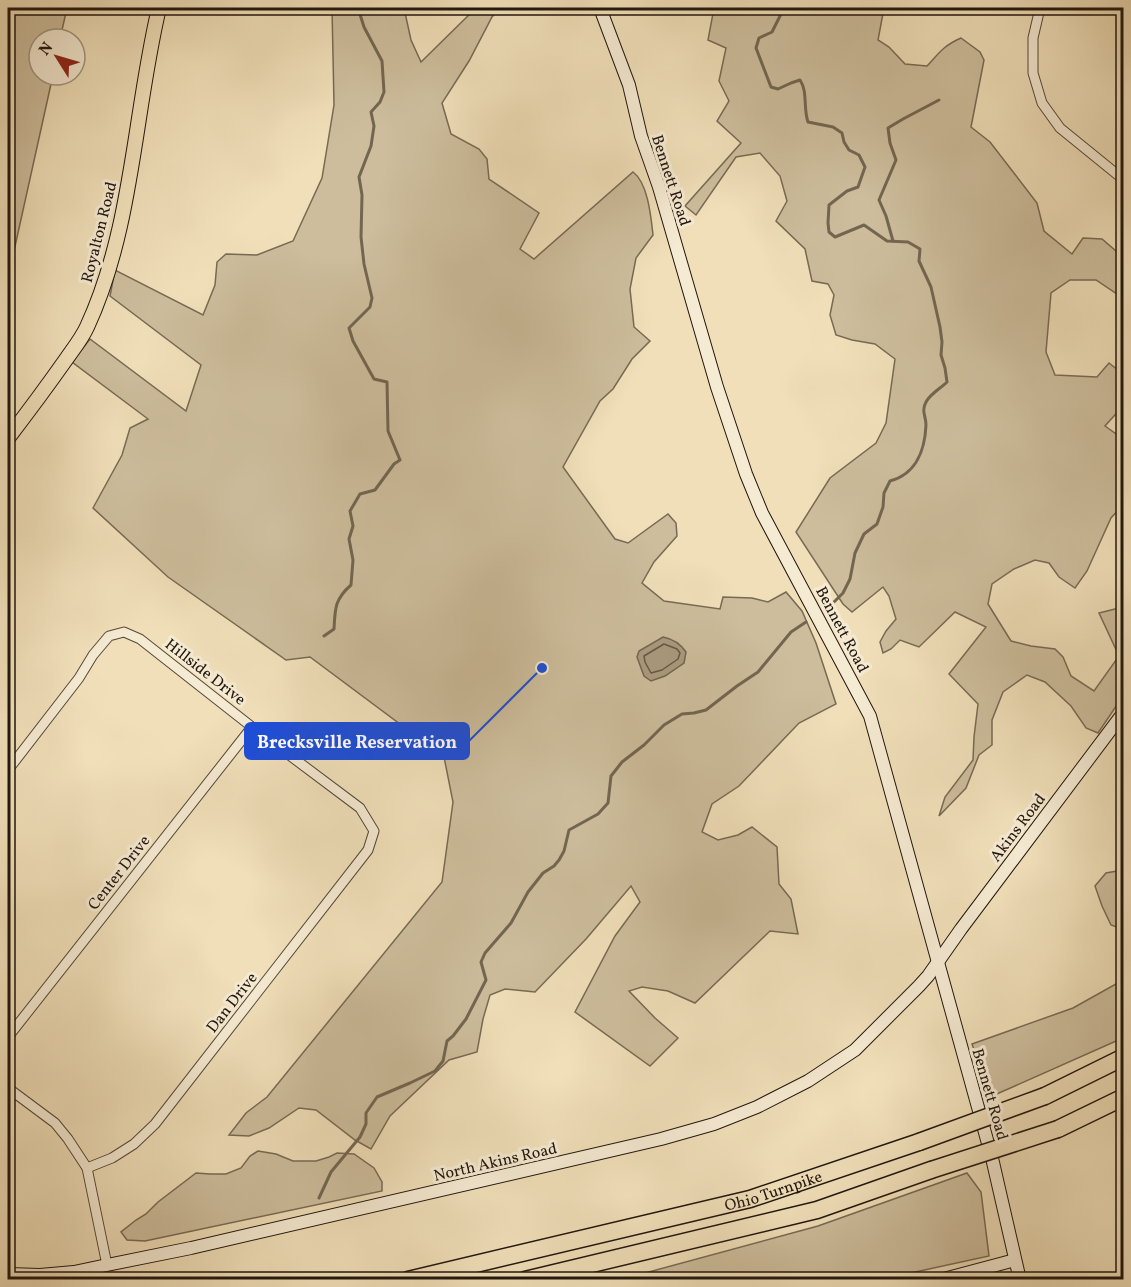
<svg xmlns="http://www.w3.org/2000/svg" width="1131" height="1287" font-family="Vollkorn,serif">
<rect width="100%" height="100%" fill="#f0dfb9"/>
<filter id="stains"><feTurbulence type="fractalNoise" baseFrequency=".00333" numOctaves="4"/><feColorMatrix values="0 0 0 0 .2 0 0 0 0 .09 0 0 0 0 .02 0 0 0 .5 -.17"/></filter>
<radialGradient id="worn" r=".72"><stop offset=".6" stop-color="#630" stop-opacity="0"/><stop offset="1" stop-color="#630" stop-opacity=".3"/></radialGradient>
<g fill="#cdbd9c" stroke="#776a54" stroke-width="1.5">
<polygon points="8,8 67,8 60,39 39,39 39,75 53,75 8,278"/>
<path d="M332 8H404L411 40 421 62 476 8H500L492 17 469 61 442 103 451 134 479 149 487 159 489 179 539 213 520 249 534 259 633 172C648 183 651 217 653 235L636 258 630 289 634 327 650 341 632 359 613 389 600 401 563 467 615 539 628 543 668 514 676 523 677 536 654 562 642 583 664 601 720 609 723 597 752 598 768 602 786 592 802 611 816 643 836 704 799 723 739 786 712 804 702 832 718 840 738 835 752 827 777 847 779 884 791 899 798 934 770 931 695 1003 668 991 642 987 629 991 655 1018 678 1038 650 1066 575 1012 615 936 640 902 631 886 586 939 535 992 505 989 490 995 483 1019 477 1052 449 1060 390 1116 371 1149 355 1140 316 1110 299 1108 269 1128 249 1136 229 1135 246 1113 267 1097 442 882 453 802 444 757 310 657 286 660 168 577 93 508 122 455 130 428 148 419 72 362 90 339 186 411 201 365 110 296 115 270 203 315 215 285 217 262 226 254 257 255 293 241 322 178 334 105Z"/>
<path d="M714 8H884L878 40 889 47 905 64 927 66C939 53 943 46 961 38L980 52 984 60 971 127 990 142 1037 203 1044 231 1072 254 1083 238 1102 239 1123 257V298L1096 280H1070L1051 293 1046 352 1055 375 1097 377 1109 363 1123 374V406L1105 426 1123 439V505L1111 518 1087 571 1075 588 1059 577 1049 563 1035 560 1014 569 992 584 988 604 1011 641 1031 646 1055 649 1063 657 1071 676 1094 691 1119 656 1099 613 1123 607V696L1098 733 1086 728 1071 706 1045 682 1027 675 1003 692 992 720V745L979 755 966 788 939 816 945 797 973 760 974 737 978 704 949 674 986 627 955 612 919 647 900 640 891 649 883 653 880 642 886 631 896 619 889 596 883 587 852 612 843 604 796 532 830 478 876 443 886 423 895 359 875 344 852 340 836 335 830 315 834 295 828 284 812 281 805 249 776 221 787 201 780 176 760 153 736 157 696 215 685 206 741 143 717 121 729 101 719 81 726 48 708 40Z"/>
<polygon points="1123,870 1124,928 1122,929 1111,925 1102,906 1095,886 1106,873"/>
<polygon points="1123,980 1123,1038 990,1097 972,1044 1073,1008"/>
<polygon points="258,1151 276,1154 293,1161 316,1161 329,1157 337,1153 354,1154 374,1168 382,1182 382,1191 145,1241 127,1240 121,1232 136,1220 146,1214 158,1202 196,1173 210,1174 226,1174 241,1168 250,1156"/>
<polygon points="967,1173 981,1192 989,1256 883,1279 623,1279 818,1226"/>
</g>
<path fill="#aa9b7f" stroke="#736651" stroke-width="1.5" d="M663 637C673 639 680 643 686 652L684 663 665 676 651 681 644 676 637 657 639 651Z"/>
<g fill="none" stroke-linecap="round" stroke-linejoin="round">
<polygon stroke="#665846" stroke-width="1.5" points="664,644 677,649 680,653 678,659 662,670 651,673 645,662 644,656"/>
<g stroke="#736651" stroke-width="3">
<path d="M784 8 772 32 759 38 756 48 771 87 778 89 791 83 800 80C808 92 803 108 808 122L833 127 842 133 844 142 849 150 859 155 865 167 858 187 847 191 829 205 828 223 829 232 835 237 864 225 887 241 908 242 920 249 919 261 931 287 940 327 942 342 941 355 945 368 947 382C941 388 930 394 926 402 921 411 926 416 926 425 925 450 916 474 890 481L884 493 883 507 877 524 864 534 855 553 850 579 843 593 831 605"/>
<polyline points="893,241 886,216 879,200 896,160 890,143 888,128 903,119 939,100"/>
<path d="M324 636 334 629C335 608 335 599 351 585L353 560 349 539 353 526 350 511 360 494 375 490 394 464 400 460 388 431 387 382 374 379 353 341 349 328 370 307 372 298 364 264 361 237 362 195 359 177 371 146 374 126 371 112 380 102 384 92 382 61 364 27 358 8"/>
<polyline points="319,1198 331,1172 360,1137 366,1124 366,1113 377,1097 410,1083 435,1071 443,1061 447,1041 453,1036 466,1019 486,980 481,962 485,953 511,923 528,892 543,873 554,866 559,860 564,851 569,830 598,814 608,803 611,776 622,762 644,745 664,725 682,714 694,713 706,710 737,686 758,672 791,632 806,622"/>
</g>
<defs>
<g id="street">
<polyline points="1040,8 1033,38 1033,73 1042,103 1060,128 1124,180"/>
<polyline points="8,770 79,678 93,655 109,636 124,632 140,639 252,727 360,808 374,831 368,850 155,1124 134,1144 112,1158 87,1168"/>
<polyline points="8,1037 252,727"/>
<polyline points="8,1088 55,1123 68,1139 87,1168 107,1265"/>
</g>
<g id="secondary">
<polyline points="600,8 629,85 641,136 659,187 717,387 746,474 762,513 870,716 992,1158 1020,1280"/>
<polyline points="8,1274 40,1275 74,1272 107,1265 191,1248 661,1139 714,1124 757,1107 808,1081 855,1050 919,986 928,976 961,929 1124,712"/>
<polyline points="940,1280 1015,1260"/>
</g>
<path id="primary" d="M8 438C28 412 48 385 67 358 74 348 82 338 87 327 133 228 134 113 159 8"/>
<g id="highway">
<polyline points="1045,1096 1124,1057"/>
<polyline points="1058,1129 1124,1097"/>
<path id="s1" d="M408 1280 750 1199 919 1142"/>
<polyline points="525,1280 817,1210 931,1170"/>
</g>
</defs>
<use href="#street" stroke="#554838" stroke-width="11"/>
<use href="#secondary" stroke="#21160d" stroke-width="14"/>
<use href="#primary" stroke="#21160d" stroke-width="16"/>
<use href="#highway" stroke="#21160d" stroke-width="19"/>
<use href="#street" stroke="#f5ead2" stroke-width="9"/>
<use href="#secondary" stroke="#f5ead2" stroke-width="12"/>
<use href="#primary" stroke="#f0dfb9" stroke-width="14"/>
<use href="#highway" stroke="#f0dfb9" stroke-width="16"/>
<defs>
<g id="highway-bridge">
<polyline points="919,1142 1045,1096"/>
<polyline points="931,1170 1058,1129"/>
</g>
</defs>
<use href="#highway-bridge" stroke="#21160d" stroke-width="19" stroke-linecap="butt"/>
<use href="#highway-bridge" stroke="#f0dfb9" stroke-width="16"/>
</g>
<g text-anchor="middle" stroke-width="6" stroke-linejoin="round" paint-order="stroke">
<g font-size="16" fill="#21160d" stroke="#f5ead2">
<text transform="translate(672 180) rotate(72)" y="6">Bennett Road</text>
<text transform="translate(98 232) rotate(-76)" y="6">Royalton Road</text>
<text transform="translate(843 629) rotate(62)" y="6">Bennett Road</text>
<text transform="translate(206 671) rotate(38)" y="6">Hillside Drive</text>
<text transform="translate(1017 827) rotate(-53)" y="6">Akins Road</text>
<text transform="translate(118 872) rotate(-52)" y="6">Center Drive</text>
<text transform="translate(231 1002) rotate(-52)" y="6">Dan Drive</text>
<text transform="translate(991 1094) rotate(74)" y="6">Bennett Road</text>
<text transform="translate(495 1161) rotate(-13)" y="6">North Akins Road</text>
<text dy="6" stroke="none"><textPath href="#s1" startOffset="376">Ohio Turnpike</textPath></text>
</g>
</g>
<path fill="none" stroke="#1d4ed8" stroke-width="2" d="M542 668L469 741"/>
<circle fill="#1d4ed8" stroke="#f5ead2" stroke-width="2" cx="542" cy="668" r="6"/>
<rect fill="#1d4ed8" stroke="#1d4ed8" stroke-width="2" x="245" y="723" width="224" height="36" rx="6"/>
<g font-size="18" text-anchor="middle" font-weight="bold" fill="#fff">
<text x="357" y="748">Brecksville Reservation</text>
</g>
<rect width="1131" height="1287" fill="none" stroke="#f0dfb9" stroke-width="30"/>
<rect x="9" y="9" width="1113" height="1269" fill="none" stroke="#21160d" stroke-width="3"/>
<rect x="15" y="15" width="1101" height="1257" fill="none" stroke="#21160d" stroke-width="1.5"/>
<g transform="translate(57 57) rotate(307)"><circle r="28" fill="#f5ead2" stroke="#a09583" stroke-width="1.5"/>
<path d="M0-4.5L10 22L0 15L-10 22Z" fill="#8f2418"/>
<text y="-9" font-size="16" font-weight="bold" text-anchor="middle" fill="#21160d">N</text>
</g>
<rect width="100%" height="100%" filter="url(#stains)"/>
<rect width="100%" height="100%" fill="url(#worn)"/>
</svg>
